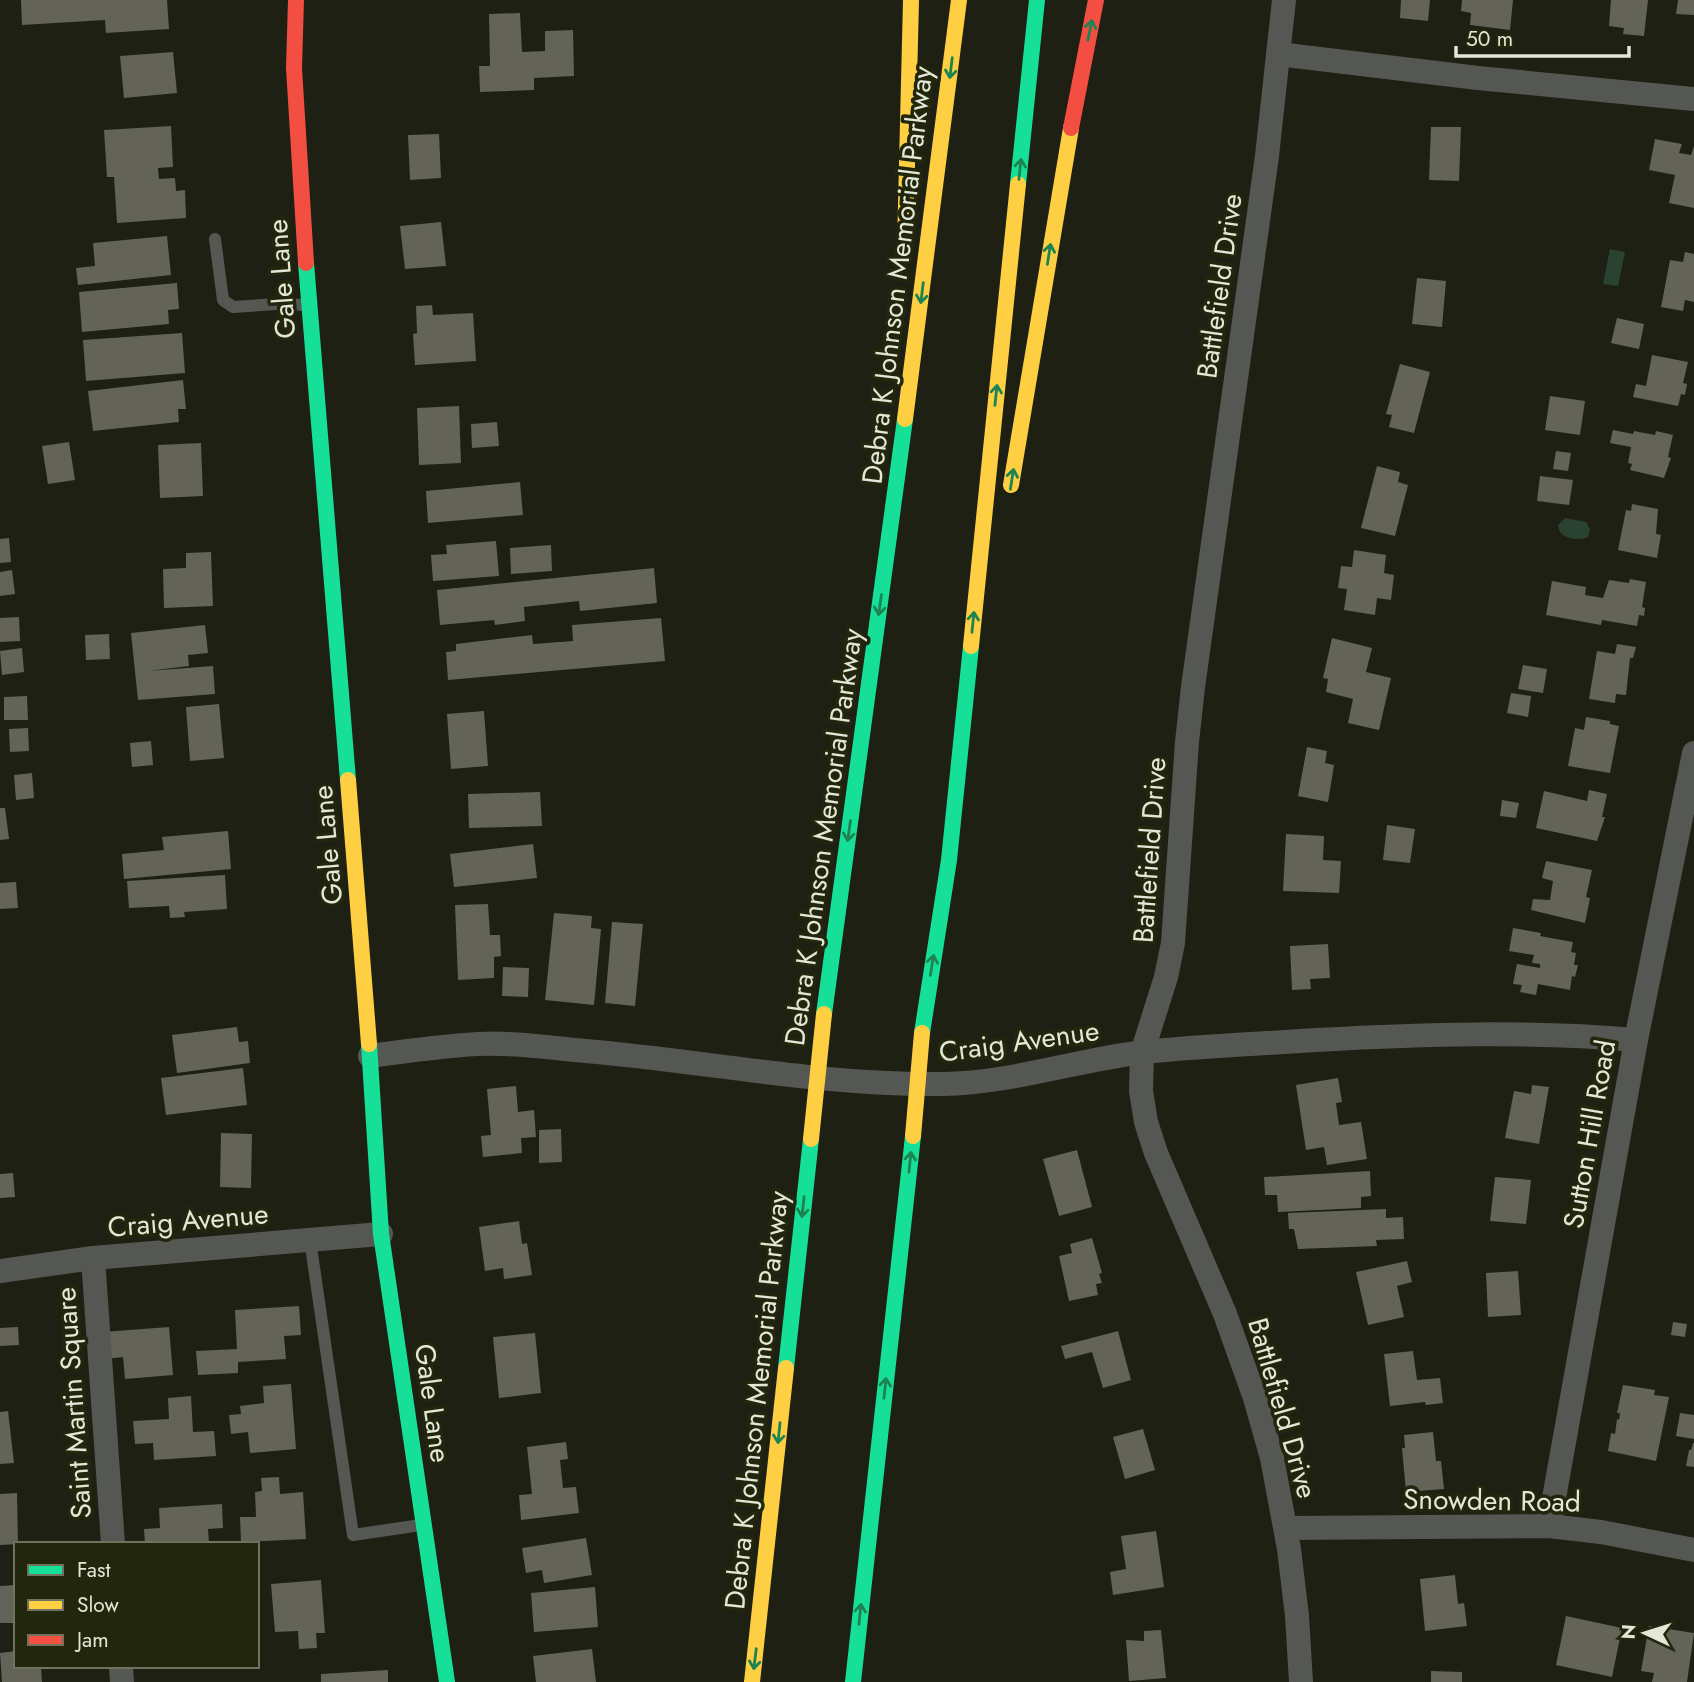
<svg xmlns="http://www.w3.org/2000/svg" width="1694" height="1682" font-family="Jost,sans-serif">
<rect width="100%" height="100%" fill="#1e2013"/>
<g fill="#294232">
<polygon points="1610,249 1625,252 1618,286 1603,284"/>
<path d="M1565 518 1586 522 1590 529 1588 537C1577 542 1558 538 1558 525Z"/>
</g>
<g fill="#636357">
<polygon points="21,0 167,0 169,29 106,33 105,20 22,25"/>
<polygon points="1401,0 1430,0 1428,21 1400,18"/>
<polygon points="1462,0 1513,0 1510,30 1470,25 1471,13 1461,11"/>
<polygon points="1611,0 1648,0 1644,36 1623,34 1624,28 1609,26"/>
<polygon points="1678,0 1694,0 1694,15 1676,14"/>
<polygon points="520,13 522,52 545,51 545,31 573,30 574,76 534,78 534,90 480,92 479,66 490,66 489,14"/>
<polygon points="173,52 177,93 124,98 120,56"/>
<polygon points="171,126 173,167 158,168 159,179 175,178 176,191 185,190 186,218 117,223 114,177 107,177 104,130"/>
<polygon points="1431,127 1461,127 1459,181 1429,180"/>
<polygon points="439,134 441,178 410,180 408,135"/>
<polygon points="1655,139 1682,144 1679,153 1691,155 1694,146 1694,208 1669,203 1675,175 1649,170"/>
<polygon points="441,222 446,266 405,269 400,226"/>
<polygon points="167,236 171,275 78,285 76,268 95,266 93,243"/>
<polygon points="1685,252 1694,254 1694,302 1685,300 1683,311 1661,307 1670,260 1683,262"/>
<polygon points="1417,278 1446,281 1442,327 1412,324"/>
<polygon points="177,283 179,309 168,310 169,324 82,332 79,292"/>
<polygon points="432,305 433,315 473,313 476,361 415,365 413,334 417,333 416,306"/>
<polygon points="1617,318 1644,324 1639,349 1611,343"/>
<polygon points="182,333 185,373 86,381 83,340"/>
<polygon points="1652,355 1688,362 1683,383 1687,384 1685,395 1681,394 1678,406 1633,397 1636,384 1646,386"/>
<polygon points="1400,364 1430,372 1414,433 1389,427 1392,415 1386,414"/>
<polygon points="183,380 186,409 178,409 179,422 93,431 88,391"/>
<polygon points="1550,396 1585,401 1580,435 1545,430"/>
<polygon points="459,406 461,463 419,465 417,408"/>
<polygon points="497,422 499,446 472,448 471,424"/>
<polygon points="1613,430 1633,434 1634,431 1655,435 1656,431 1673,435 1668,457 1671,458 1664,478 1630,470 1632,464 1628,463 1631,447 1610,443"/>
<polygon points="69,442 75,480 48,484 42,446"/>
<polygon points="201,443 203,496 160,498 158,445"/>
<polygon points="1556,451 1571,453 1568,471 1553,469"/>
<polygon points="1377,466 1400,472 1398,482 1408,485 1395,536 1361,528"/>
<polygon points="1540,476 1573,480 1569,505 1537,501"/>
<polygon points="520,482 523,515 428,523 426,491"/>
<polygon points="1632,504 1658,509 1656,534 1661,535 1657,558 1618,550 1626,510 1631,511"/>
<polygon points="9,538 11,562 0,563 0,539"/>
<polygon points="496,541 499,576 433,581 431,555 447,554 446,545"/>
<polygon points="551,545 552,571 511,574 510,548"/>
<polygon points="1354,550 1386,555 1384,573 1394,575 1391,600 1377,598 1375,615 1344,610 1347,589 1338,588 1341,566 1352,567"/>
<polygon points="211,552 213,606 164,608 163,569 186,568 186,553"/>
<polygon points="654,568 657,603 580,611 579,601 524,607 525,621 495,625 494,620 440,625 437,590"/>
<polygon points="12,570 15,594 0,596 0,572"/>
<polygon points="1630,579 1646,582 1642,607 1645,608 1644,616 1639,615 1637,626 1602,620 1601,625 1546,615 1552,581 1586,587 1585,595 1603,598 1609,580 1629,583"/>
<polygon points="19,617 20,641 0,642 0,618"/>
<polygon points="661,618 665,661 448,680 446,652 456,651 456,644 532,635 533,644 573,641 572,625"/>
<polygon points="205,625 208,653 188,655 189,666 148,671 213,666 215,694 138,700 131,633"/>
<polygon points="109,634 110,659 86,660 85,635"/>
<polygon points="1332,638 1372,648 1366,672 1391,678 1379,730 1348,723 1353,699 1326,692 1328,679 1323,678"/>
<polygon points="1617,644 1636,647 1633,658 1630,658 1626,695 1616,694 1615,703 1589,699 1597,651 1615,654"/>
<polygon points="22,648 24,672 2,675 0,651"/>
<polygon points="1523,665 1547,669 1543,693 1518,689"/>
<polygon points="1511,693 1531,696 1528,717 1507,713"/>
<polygon points="27,696 28,720 4,720 4,697"/>
<polygon points="219,704 224,758 190,761 186,707"/>
<polygon points="484,711 488,766 451,769 447,714"/>
<polygon points="1586,717 1610,721 1610,724 1619,726 1610,773 1568,766 1575,728 1584,730"/>
<polygon points="28,728 29,751 10,752 9,729"/>
<polygon points="151,741 153,765 132,767 130,743"/>
<polygon points="1307,747 1327,751 1325,763 1334,765 1328,802 1298,796"/>
<polygon points="32,773 34,798 16,800 14,775"/>
<polygon points="1589,790 1607,794 1602,817 1605,817 1597,841 1536,828 1544,791 1587,801"/>
<polygon points="540,792 542,826 469,828 468,794"/>
<polygon points="1502,800 1519,803 1516,818 1500,816"/>
<polygon points="0,808 5,808 9,839 0,840"/>
<polygon points="1387,825 1415,829 1410,863 1383,860"/>
<polygon points="228,831 231,869 124,879 122,854 164,850 162,837"/>
<polygon points="1286,834 1324,836 1323,860 1341,861 1339,893 1283,891"/>
<polygon points="533,844 537,878 454,887 450,854"/>
<polygon points="1546,861 1592,870 1586,897 1590,898 1585,923 1531,910 1533,899 1550,900 1553,881 1542,878"/>
<polygon points="225,875 227,909 184,912 185,917 170,918 169,906 129,908 127,881"/>
<polygon points="16,882 18,908 0,909 0,883"/>
<polygon points="488,904 490,935 500,935 501,956 494,957 494,978 458,980 455,905"/>
<polygon points="554,913 592,916 591,928 601,929 594,1005 545,1000"/>
<polygon points="612,922 643,924 635,1006 605,1003"/>
<polygon points="1513,928 1541,933 1540,936 1573,942 1571,952 1576,953 1574,965 1578,965 1575,977 1572,976 1570,990 1538,984 1536,995 1520,992 1522,985 1513,984 1517,964 1540,968 1540,964 1532,963 1534,955 1509,951"/>
<polygon points="1328,944 1330,978 1310,979 1311,989 1292,990 1290,946"/>
<polygon points="503,967 529,968 528,997 502,996"/>
<polygon points="237,1027 239,1042 248,1041 250,1063 177,1073 172,1035"/>
<polygon points="243,1068 247,1105 166,1115 161,1078"/>
<polygon points="1338,1078 1342,1102 1336,1103 1339,1125 1361,1122 1367,1159 1327,1165 1324,1147 1306,1150 1296,1085"/>
<polygon points="1532,1085 1549,1087 1539,1144 1505,1138 1514,1091 1531,1094"/>
<polygon points="516,1086 518,1112 534,1110 536,1137 521,1138 522,1153 483,1157 481,1136 491,1135 487,1089"/>
<polygon points="561,1129 562,1162 539,1163 539,1130"/>
<polygon points="221,1133 252,1134 251,1188 220,1187"/>
<polygon points="1077,1150 1092,1207 1059,1216 1043,1159"/>
<polygon points="1370,1171 1371,1196 1361,1197 1361,1208 1278,1212 1277,1195 1265,1195 1264,1177"/>
<polygon points="13,1173 15,1197 0,1198 0,1174"/>
<polygon points="1495,1177 1531,1180 1526,1224 1490,1221"/>
<polygon points="1386,1209 1386,1218 1403,1217 1404,1239 1376,1240 1377,1246 1298,1249 1294,1229 1289,1229 1288,1213"/>
<polygon points="519,1221 522,1244 527,1243 532,1275 504,1279 503,1268 485,1271 479,1227"/>
<polygon points="1092,1238 1102,1273 1099,1274 1102,1283 1096,1284 1098,1295 1069,1301 1059,1256 1072,1253 1070,1244"/>
<polygon points="1407,1261 1412,1282 1397,1286 1404,1317 1368,1325 1356,1272"/>
<polygon points="1518,1271 1521,1315 1488,1317 1486,1273"/>
<polygon points="299,1306 301,1335 284,1336 286,1359 238,1362 238,1373 198,1375 196,1351 237,1349 235,1310"/>
<polygon points="1673,1322 1687,1324 1685,1337 1671,1335"/>
<polygon points="18,1327 19,1345 0,1346 0,1328"/>
<polygon points="169,1327 173,1375 125,1379 123,1357 105,1359 103,1332"/>
<polygon points="1118,1331 1131,1380 1103,1388 1092,1352 1065,1359 1061,1346"/>
<polygon points="535,1333 541,1393 499,1398 493,1337"/>
<polygon points="1413,1351 1417,1380 1440,1378 1443,1403 1426,1405 1425,1402 1390,1406 1384,1354"/>
<polygon points="291,1384 296,1449 250,1453 248,1432 231,1434 229,1415 241,1414 240,1406 264,1403 263,1386"/>
<polygon points="1623,1385 1655,1390 1654,1395 1669,1397 1656,1461 1608,1451 1611,1433 1615,1434 1617,1419 1619,1420 1620,1413 1617,1413"/>
<polygon points="191,1396 193,1432 214,1431 216,1456 154,1460 153,1443 135,1444 133,1421 169,1419 168,1398"/>
<polygon points="8,1411 14,1463 0,1464 0,1412"/>
<polygon points="1680,1413 1694,1415 1694,1439 1676,1436"/>
<polygon points="1143,1429 1155,1470 1125,1479 1113,1437"/>
<polygon points="1433,1432 1436,1461 1441,1461 1444,1489 1406,1492 1402,1448 1405,1448 1404,1435"/>
<polygon points="566,1442 568,1459 560,1460 563,1488 576,1487 579,1513 521,1520 519,1495 532,1494 527,1447"/>
<polygon points="1693,1443 1694,1443 1694,1467 1686,1466 1689,1450 1691,1450"/>
<polygon points="279,1477 280,1494 303,1492 306,1539 241,1542 240,1517 256,1517 255,1492 262,1491 261,1478"/>
<polygon points="17,1493 18,1544 0,1545 0,1494"/>
<polygon points="222,1504 223,1528 208,1529 209,1544 145,1544 144,1529 160,1528 159,1508"/>
<polygon points="1156,1531 1164,1587 1113,1595 1110,1572 1126,1569 1121,1536"/>
<polygon points="586,1538 592,1575 544,1583 542,1570 526,1573 522,1548"/>
<polygon points="1455,1575 1458,1604 1464,1603 1467,1626 1425,1631 1420,1579"/>
<polygon points="321,1580 325,1633 316,1633 317,1648 299,1649 298,1631 275,1632 271,1584"/>
<polygon points="16,1585 16,1623 0,1623 0,1586"/>
<polygon points="595,1587 598,1627 534,1632 531,1593"/>
<polygon points="1566,1616 1622,1628 1612,1677 1556,1665"/>
<polygon points="1649,1626 1694,1633 1687,1682 1652,1682 1654,1673 1641,1671"/>
<polygon points="1161,1630 1166,1678 1129,1681 1126,1640 1144,1641 1144,1631"/>
<polygon points="592,1649 596,1682 536,1682 533,1656"/>
<polygon points="16,1651 16,1666 41,1666 42,1682 2,1682 0,1653"/>
<polygon points="388,1670 388,1682 321,1682 321,1674"/>
<polygon points="1431,1671 1462,1672 1462,1682 1431,1682"/>
</g>
<g fill="none" stroke-linecap="round" stroke-linejoin="round">
<g stroke="#555753" stroke-width="12">
<polyline points="215,239 223,300 233,307 277,304 305,305"/>
<polyline points="310,1240 353,1535 421,1525"/>
</g>
<g stroke="#555753" stroke-width="24">
<polyline points="1284,0 1267,156 1193,687 1187,742 1173,943 1166,977 1142,1053 1141,1091 1146,1122 1156,1153 1225,1314 1255,1398 1272,1458 1289,1549 1297,1616 1301,1682"/>
<polyline points="1278,54 1478,78 1694,99"/>
<path d="M370 1056C406 1051 442 1046 478 1044 514 1042 551 1048 586 1051 704 1061 824 1086 943 1084 1011 1083 1077 1060 1144 1052 1202 1046 1259 1044 1317 1040 1423 1034 1530 1031 1636 1040"/>
<polyline points="93,1258 113,1544"/>
<polyline points="0,1271 93,1258 381,1234"/>
<polyline points="1549,1526 1636,1040 1694,753"/>
<polyline points="1286,1528 1549,1526 1601,1532 1694,1550"/>
<polyline points="121,1666 122,1682"/>
</g>
<g stroke="#16e098" stroke-width="16">
<polyline points="1018,184 1037,0"/>
<polyline points="306,263 348,780"/>
<polyline points="824,1014 905,419"/>
<polyline points="922,1033 949,860 971,646"/>
<polyline points="369,1044 381,1234 447,1682"/>
<polyline points="786,1368 811,1139"/>
<polyline points="853,1682 913,1136"/>
</g>
<g stroke="#ffcf43" stroke-width="16">
<polyline points="905,246 911,0"/>
<polyline points="905,419 959,0"/>
<polyline points="1011,485 1071,128"/>
<polyline points="971,646 1018,184"/>
<polyline points="348,780 369,1044"/>
<polyline points="752,1682 786,1368"/>
</g>
<g stroke="#f24e42" stroke-width="16">
<polyline points="296,0 294,68 306,263"/>
<polyline points="1071,128 1096,0"/>
</g>
<g stroke="#ffcf43" stroke-width="16">
<polyline points="913,1136 922,1033"/>
<polyline points="811,1139 824,1014"/>
</g>
</g>
<defs><path id="oneway-shaft" d="M-6 0H5M1.5-3L5.5 0L1.5 3" fill="none" stroke-width="1.6" stroke-linecap="round" stroke-linejoin="round" transform="scale(1.75)"/></defs>
<g stroke="#1c8352">
<use href="#oneway-shaft" transform="translate(1090 30) rotate(-78)"/>
<use href="#oneway-shaft" transform="translate(951 68) rotate(97)"/>
<use href="#oneway-shaft" transform="translate(1020 169) rotate(-84)"/>
<use href="#oneway-shaft" transform="translate(1049 254) rotate(-81)"/>
<use href="#oneway-shaft" transform="translate(922 293) rotate(97)"/>
<use href="#oneway-shaft" transform="translate(996 395) rotate(-84)"/>
<use href="#oneway-shaft" transform="translate(1012 479) rotate(-81)"/>
<use href="#oneway-shaft" transform="translate(880 605) rotate(98)"/>
<use href="#oneway-shaft" transform="translate(973 622) rotate(-84)"/>
<use href="#oneway-shaft" transform="translate(849 831) rotate(98)"/>
<use href="#oneway-shaft" transform="translate(932 965) rotate(-81)"/>
<use href="#oneway-shaft" transform="translate(910 1162) rotate(-84)"/>
<use href="#oneway-shaft" transform="translate(803 1207) rotate(96)"/>
<use href="#oneway-shaft" transform="translate(885 1388) rotate(-84)"/>
<use href="#oneway-shaft" transform="translate(779 1433) rotate(96)"/>
<use href="#oneway-shaft" transform="translate(860 1614) rotate(-84)"/>
<use href="#oneway-shaft" transform="translate(755 1659) rotate(97)"/>
</g>
<g text-anchor="middle" stroke-width="7" stroke-linejoin="round" paint-order="stroke">
<g font-size="28" fill="#e3e7d7" stroke="#22260d">
<text transform="translate(897 275) rotate(-83)" y="10">Debra K Johnson Memorial Parkway</text>
<text transform="translate(281 279) rotate(-94)" y="10">Gale Lane</text>
<text transform="translate(1219 286) rotate(-82)" y="10">Battlefield Drive</text>
<text transform="translate(823 837) rotate(-82)" y="10">Debra K Johnson Memorial Parkway</text>
<text transform="translate(327 845) rotate(-95)" y="10">Gale Lane</text>
<text transform="translate(1149 850) rotate(-86)" y="10">Battlefield Drive</text>
<text transform="translate(1019 1041) rotate(-8)" y="10">Craig Avenue</text>
<text transform="translate(1589 1134) rotate(-80)" y="10">Sutton Hill Road</text>
<text transform="translate(188 1220) rotate(-5)" y="10">Craig Avenue</text>
<text transform="translate(756 1400) rotate(-84)" y="10">Debra K Johnson Memorial Parkway</text>
<text transform="translate(73 1403) rotate(-94)" y="10">Saint Martin Square</text>
<text transform="translate(433 1403) rotate(82)" y="10">Gale Lane</text>
<text transform="translate(1283 1408) rotate(74)" y="10">Battlefield Drive</text>
<text transform="translate(1492 1500) rotate(1)" y="10">Snowden Road</text>
</g>
</g>
<rect x="14" y="1542" width="245" height="126" fill="#22260d" stroke="#6f735e" stroke-width="2"/>
<rect x="28" y="1565" width="35" height="10" fill="#16e098" stroke="#6f735e" stroke-width="2"/>
<text x="77" y="1577" font-size="21" fill="#e3e7d7">Fast</text>
<rect x="28" y="1600" width="35" height="10" fill="#ffcf43" stroke="#6f735e" stroke-width="2"/>
<text x="77" y="1612" font-size="21" fill="#e3e7d7">Slow</text>
<rect x="28" y="1635" width="35" height="10" fill="#f24e42" stroke="#6f735e" stroke-width="2"/>
<text x="77" y="1647" font-size="21" fill="#e3e7d7">Jam</text>
<g transform="translate(1645 1633) rotate(274)" stroke="#22260d" stroke-width="5" paint-order="stroke">
<path d="M0-5L12 26L0 18L-12 26Z" fill="#e3e7d7"/>
<text y="-10" font-size="19" font-weight="bold" text-anchor="middle" fill="#e3e7d7">N</text>
</g>
<path d="M1456 46v10h173v-10" fill="none" stroke="#e3e7d7" stroke-width="3.5"/>
<text x="1466" y="46" font-size="21" fill="#e3e7d7" stroke="#22260d" stroke-width="5" paint-order="stroke">50 m</text>
</svg>
